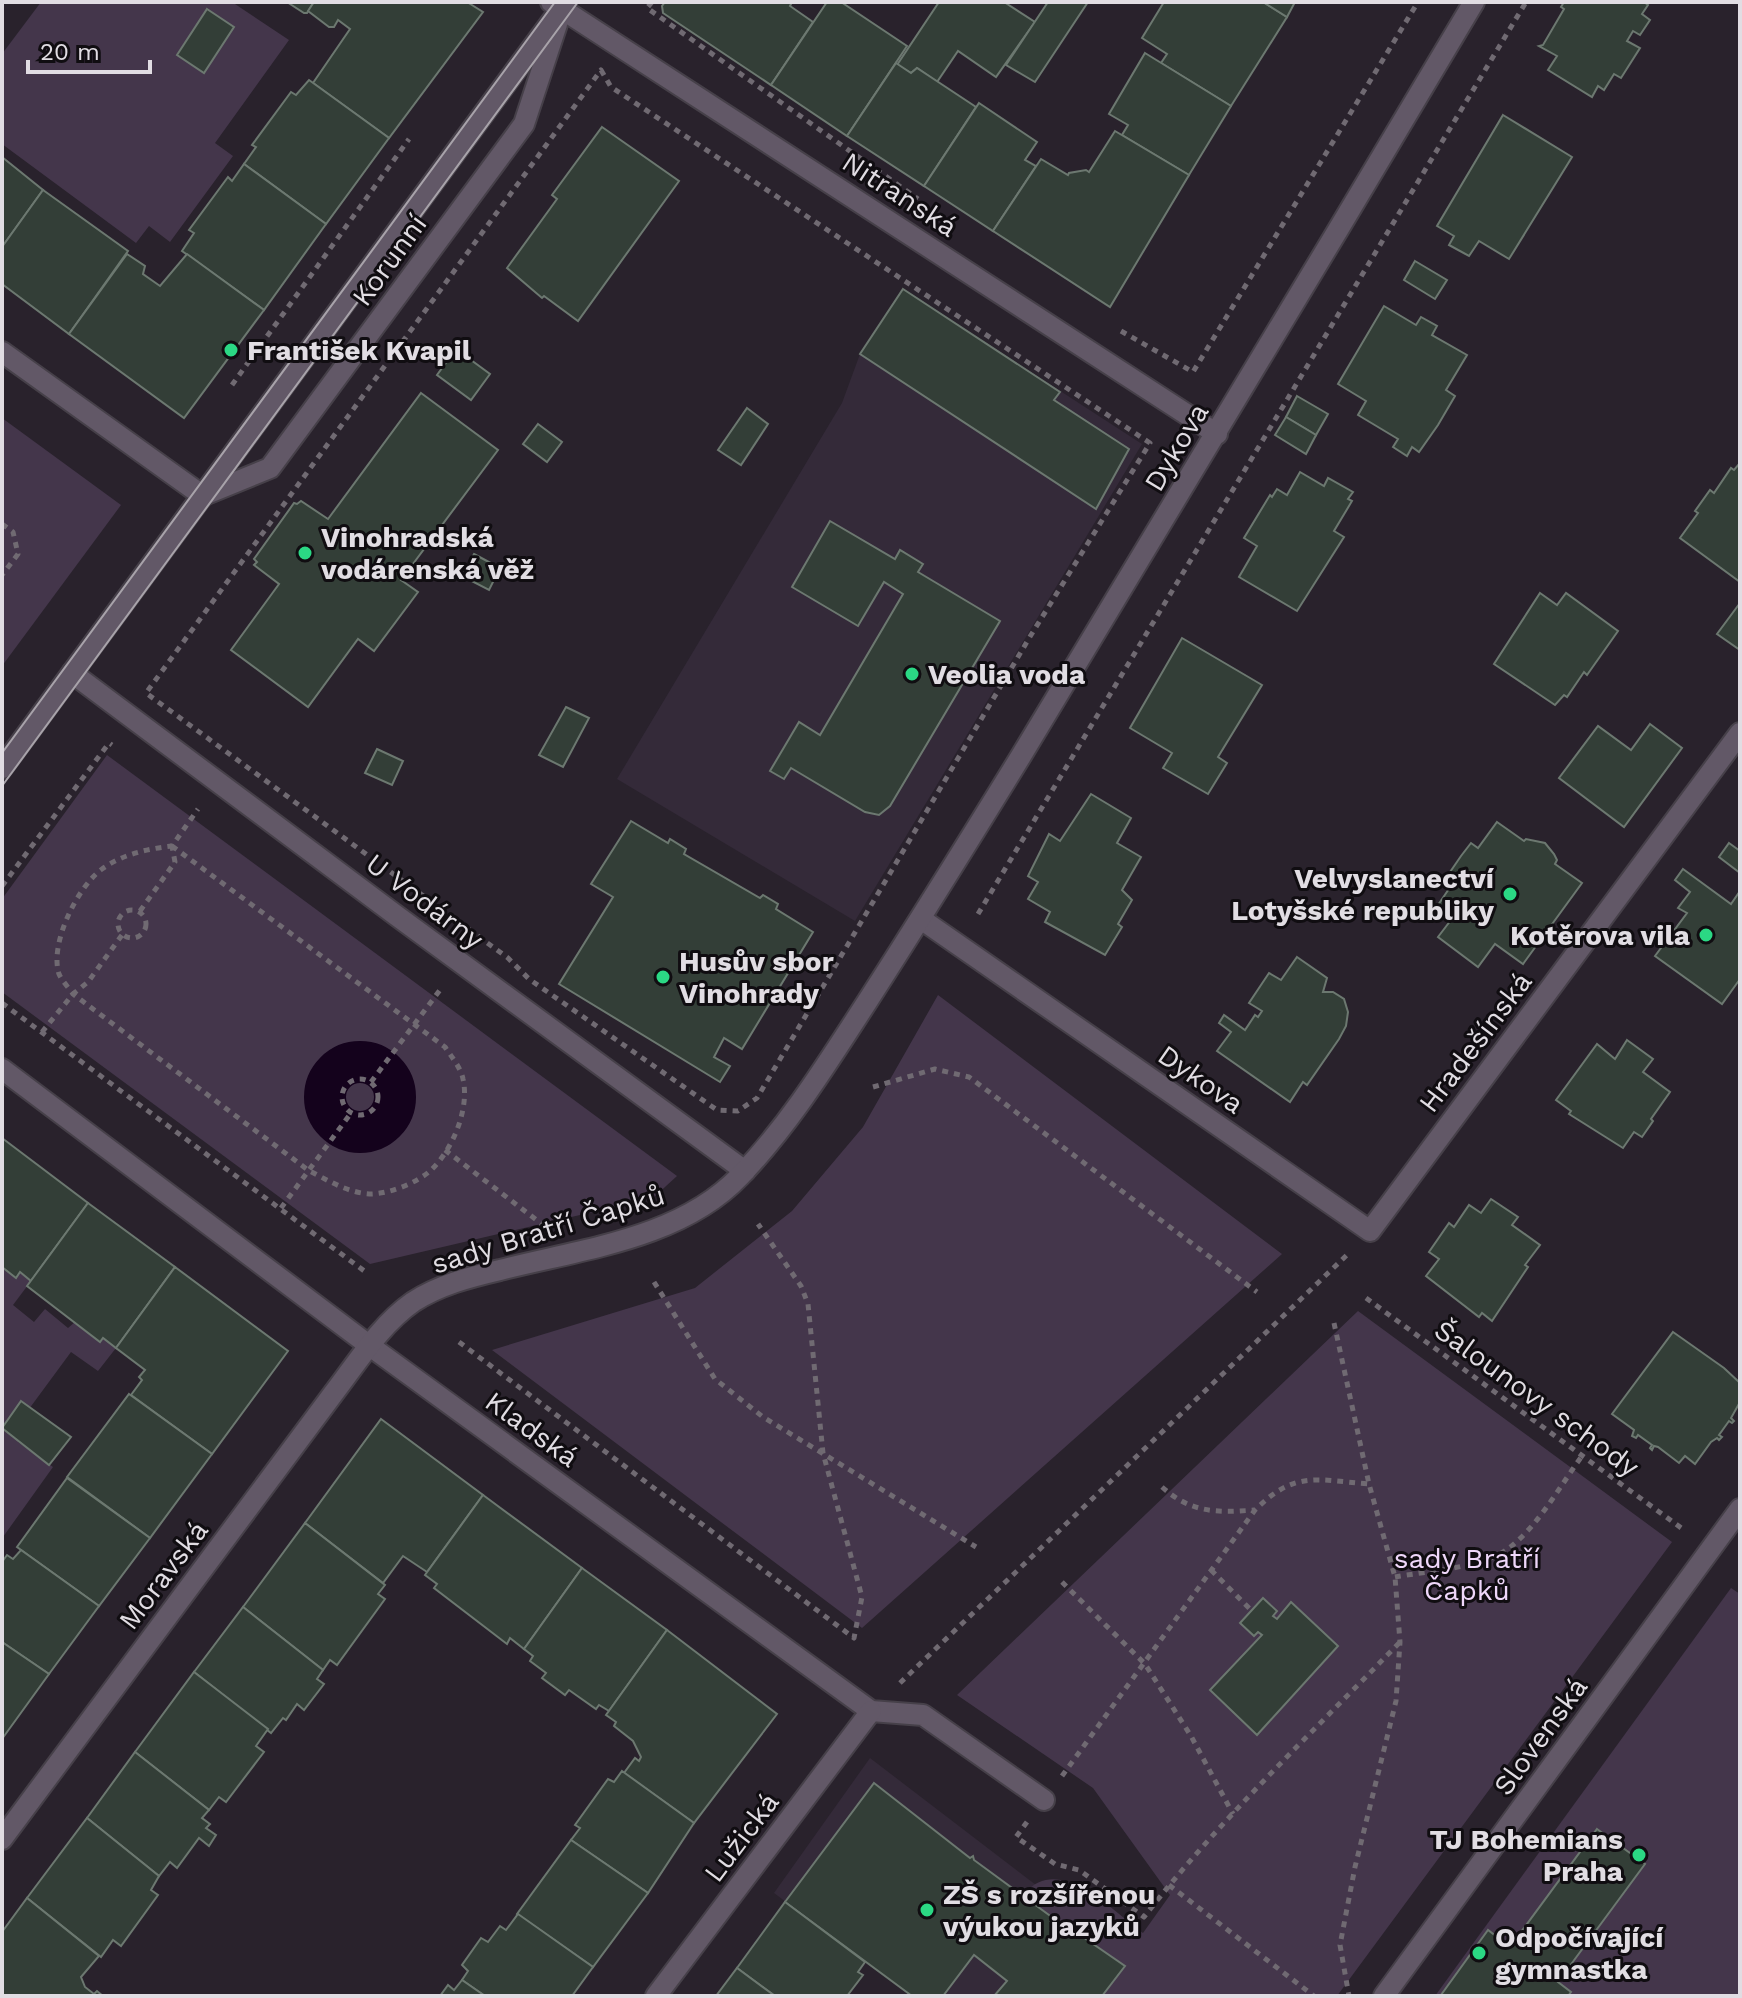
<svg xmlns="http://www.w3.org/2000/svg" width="1742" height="1998" font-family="'Work Sans',sans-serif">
<rect width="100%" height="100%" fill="#29222c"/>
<g fill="#342a39">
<polygon points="903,289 1142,444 855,921 617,779 842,403 860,354"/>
<polygon points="870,1758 1142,1966 1120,1996 906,1996 908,1993 774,1893"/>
</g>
<g fill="#44364b" fill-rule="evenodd">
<path d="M41 2H232L289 40 215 143 233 156 170 242 149 226 136 243 2 144V54ZM207 9 234 27 204 73 177 54Z"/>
<polygon points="2,418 121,505 2,666"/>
<polygon points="107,755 677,1176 653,1198 370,1264 2,992 2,899"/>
<polygon points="938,995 1282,1254 862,1628 492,1350 695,1288 792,1211 863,1127"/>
<polygon points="2,1267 16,1277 20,1272 31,1281 13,1305 34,1322 45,1309 68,1328 75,1322 100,1341 103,1338 116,1348 98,1371 71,1352 29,1409 37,1414 18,1442 53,1467 3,1537"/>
<path d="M1358 1311 1672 1542 1337 1996H1102L1124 1966 1027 1899 1025 1893C1059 1853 1112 1910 1143 1933L1170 1895 1093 1788 957 1695ZM1292 1603 1338 1646 1257 1734 1210 1690 1262 1635 1258 1632 1277 1611 1273 1616 1277 1619Z"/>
<polygon points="1731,1588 1740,1594 1740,1996 1435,1996"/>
</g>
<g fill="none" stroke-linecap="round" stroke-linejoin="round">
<circle stroke="#14021c" stroke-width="42" cx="360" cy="1097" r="35"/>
</g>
<g fill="#333e37" stroke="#6c7870" stroke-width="2">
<polygon points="287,2 314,2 307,13 304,13"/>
<polygon points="314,2 467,2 483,12 389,138 313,83 350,29 338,20 334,27 329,27 308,11"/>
<polygon points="665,2 792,2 790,6 813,22 771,85 663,13 662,6"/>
<polygon points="827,2 841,2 907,46 847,136 771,85"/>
<polygon points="939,2 1004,2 1035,22 996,77 958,51 937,82 917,68 911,73 897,65"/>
<polygon points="1048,2 1088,2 1035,82 1006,65"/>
<polygon points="1164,2 1263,2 1287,17 1231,106 1161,63 1167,54 1142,38"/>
<polygon points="1263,2 1295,2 1287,17"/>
<polygon points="1564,2 1644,2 1648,5 1642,14 1650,20 1640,35 1633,31 1627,41 1640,48 1621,78 1614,74 1604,90 1598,86 1592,97 1548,70 1557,56 1539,46 1543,45 1564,9 1561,7"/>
<polygon points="207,9 234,27 204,73 177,55"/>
<polygon points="1145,53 1231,106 1189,175 1122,135 1128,125 1109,114"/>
<polygon points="896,63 911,73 917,68 976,107 924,186 847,136"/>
<polygon points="309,80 389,138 326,224 244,164 256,147 252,145 291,92 296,95"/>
<polygon points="979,103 1037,142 1025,160 1036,166 993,231 924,186"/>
<polygon points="1503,115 1572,157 1509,259 1479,241 1469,256 1449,245 1454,236 1437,226"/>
<polygon points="602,127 679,181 578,321 544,296 542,298 507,268 557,199 552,195"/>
<polygon points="1115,131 1189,175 1110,307 993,231 1041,159 1068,175 1069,173 1086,170 1089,172"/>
<polygon points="2,157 43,190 2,247"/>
<polygon points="244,164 326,224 264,310 182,251 194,233 189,230 228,177 232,181"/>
<polygon points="43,190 128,251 69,334 2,284 2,247"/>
<polygon points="127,254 145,266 143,274 160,286 187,254 264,310 184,418 69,334"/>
<polygon points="1415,261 1447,280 1435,299 1404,280"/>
<polygon points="903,289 1060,392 1054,400 1129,449 1096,509 860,354"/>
<polygon points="1384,306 1416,325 1421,317 1437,326 1432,335 1467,355 1446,390 1455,396 1438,425 1419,452 1412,447 1407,456 1393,447 1398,439 1358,415 1366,401 1338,384"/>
<polygon points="456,349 490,374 471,400 437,375"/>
<polygon points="421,393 498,450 401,580 418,592 374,651 358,639 308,707 231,650 279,584 254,565 257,562 254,559 294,503 297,504 301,501 328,519"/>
<polygon points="1297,396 1328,414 1316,435 1286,417"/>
<polygon points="747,408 768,424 741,465 718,450"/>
<polygon points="1286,417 1316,435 1306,454 1275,435"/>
<polygon points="538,424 562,442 547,462 523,444"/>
<polygon points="1740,463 1740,582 1680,538 1698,513 1695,511 1710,490 1714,493 1731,468 1734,470"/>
<polygon points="1300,472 1324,486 1328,478 1353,492 1348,499 1352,501 1334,531 1344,537 1297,611 1239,577 1257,546 1244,538 1270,495 1272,497 1277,489 1287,495"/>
<polygon points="830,521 895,559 900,550 923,564 918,572 1000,621 890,806 879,815 865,812 791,768 784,779 770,771 799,722 820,735 903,594 884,582 858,626 792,587"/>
<polygon points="474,554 500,568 489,590 462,576"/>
<polygon points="1540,593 1557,605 1566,593 1618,631 1587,675 1584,672 1567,697 1564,695 1555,705 1494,664"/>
<polygon points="1740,603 1740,650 1717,634"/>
<polygon points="1182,638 1262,685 1218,757 1227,763 1208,794 1163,768 1172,753 1130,728"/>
<polygon points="566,707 589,718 563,767 539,755"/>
<polygon points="1650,724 1682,748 1624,827 1559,778 1598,726 1631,750"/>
<polygon points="377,749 403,761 392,785 365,773"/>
<polygon points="1091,794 1131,818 1117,843 1141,857 1122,890 1132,900 1118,924 1122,927 1105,955 1045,922 1050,912 1028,899 1038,882 1028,876 1049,834 1060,841"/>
<polygon points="631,821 668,843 670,839 686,849 684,854 760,898 763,895 778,904 776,909 813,932 742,1049 724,1038 714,1057 730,1066 720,1082 559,984 613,897 591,884"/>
<polygon points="1497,822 1524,841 1526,839 1545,843 1554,854 1557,860 1555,864 1582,883 1523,964 1495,944 1478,967 1438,937 1454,916 1438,905 1455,880 1448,875 1461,856 1471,843 1478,848"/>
<polygon points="1729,843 1740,851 1740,873 1719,857"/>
<polygon points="1683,869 1731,904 1740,891 1740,979 1722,1004 1655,956 1687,913 1678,908 1690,892 1675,880"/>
<polygon points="1297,957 1327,978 1323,992 1333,992 1344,999 1348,1012 1346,1026 1339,1039 1307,1085 1303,1082 1290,1102 1217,1051 1231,1032 1219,1023 1224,1015 1245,1030 1255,1015 1258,1017 1262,1011 1249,1003 1269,973 1281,980"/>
<polygon points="1627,1040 1653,1059 1643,1072 1670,1092 1651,1119 1653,1121 1642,1137 1634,1132 1623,1148 1569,1114 1571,1111 1556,1100 1597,1044 1615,1059"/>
<polygon points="2,1138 88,1203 31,1281 20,1272 16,1278 2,1267"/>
<polygon points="1491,1199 1518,1217 1512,1225 1540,1245 1525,1265 1528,1267 1492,1321 1482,1313 1479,1317 1426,1276 1439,1259 1429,1252 1449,1223 1454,1227 1469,1205 1481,1213"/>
<polygon points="88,1203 175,1267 116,1348 103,1338 100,1342 27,1286"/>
<polygon points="175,1267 288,1351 212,1454 131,1395 142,1380 139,1377 145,1370 116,1348"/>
<polygon points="1673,1332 1724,1368 1740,1383 1740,1402 1731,1418 1734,1421 1732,1423 1729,1421 1719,1435 1722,1437 1719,1440 1717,1438 1711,1442 1695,1464 1685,1456 1679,1463 1658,1447 1654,1446 1652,1450 1650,1448 1652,1445 1638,1435 1636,1438 1632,1436 1634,1430 1612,1414"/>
<polygon points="129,1394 212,1454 150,1538 67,1477"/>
<polygon points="21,1401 71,1437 49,1465 2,1428"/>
<polygon points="381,1419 483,1495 427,1572 403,1556 383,1583 305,1523"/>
<polygon points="67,1478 150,1538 99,1606 17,1547"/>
<polygon points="483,1495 582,1568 524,1649 510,1638 507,1644 434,1588 437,1584 425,1575"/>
<polygon points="305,1523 385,1585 378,1594 385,1599 337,1665 330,1660 323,1670 243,1607"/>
<polygon points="21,1550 99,1606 49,1674 2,1642 2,1562 7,1555 13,1559"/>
<polygon points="582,1568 667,1630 609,1711 599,1705 596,1709 569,1690 565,1695 542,1678 546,1673 530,1661 533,1656 524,1649"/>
<polygon points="1263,1598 1277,1611 1273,1616 1277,1619 1291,1602 1338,1646 1257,1735 1210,1690 1262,1635 1258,1632 1254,1636 1240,1623"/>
<polygon points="243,1607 323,1670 317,1679 324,1684 304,1710 297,1704 286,1720 283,1718 271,1733 194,1672"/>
<polygon points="667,1630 777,1714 694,1823 624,1773 635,1758 639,1761 641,1757 633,1741 614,1726 616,1722 606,1715"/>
<polygon points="2,1642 49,1674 2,1739"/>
<polygon points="194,1672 268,1729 256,1746 264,1752 226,1802 219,1797 209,1810 135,1752"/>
<polygon points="135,1752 209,1810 202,1818 210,1824 206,1828 216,1835 209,1846 199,1838 177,1868 170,1862 159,1876 87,1818"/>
<polygon points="622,1771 694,1823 648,1893 571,1840 580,1828 575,1825 608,1779 614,1782"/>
<polygon points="874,1783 970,1858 973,1856 974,1860 1079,1937 1080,1935 1125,1966 1102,1996 994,1996 1007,1981 974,1955 943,1996 912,1996 785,1902"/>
<polygon points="87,1818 159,1876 151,1890 158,1895 121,1946 113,1940 101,1957 27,1898"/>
<polygon points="1597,1829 1645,1864 1558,1982 1571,1992 1568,1996 1441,1995 1488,1930 1510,1947"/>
<polygon points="571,1840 648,1893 593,1967 517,1914"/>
<polygon points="27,1898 99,1956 81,1977 85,1987 94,1994 97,1991 103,1996 2,1996 2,1932"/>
<polygon points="785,1902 865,1962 858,1972 863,1975 847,1996 775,1996 737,1968"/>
<polygon points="518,1914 593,1967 572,1996 485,1996 462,1980 468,1971 462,1965 481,1938 488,1942 500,1926 506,1930"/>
<polygon points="737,1968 775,1996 716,1996"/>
<polygon points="462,1980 485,1996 440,1996 448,1985 454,1990"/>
</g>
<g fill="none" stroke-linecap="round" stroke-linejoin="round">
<defs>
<g id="minor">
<polyline points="551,2 1217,434"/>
<polyline points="2,352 203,496"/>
<polyline points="204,495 270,468 524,124 557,24"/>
<polyline points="72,673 397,916 745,1171"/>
<polyline points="2,768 566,2"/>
<polyline points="921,919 1370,1231 1740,733"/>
<polyline points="2,1069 370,1346 871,1711 923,1715 1044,1800"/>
<path d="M2 1839 333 1394C357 1363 380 1325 413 1302 439 1285 470 1277 500 1270 581 1249 680 1239 740 1176 790 1124 828 1062 867 1002 919 921 970 839 1021 756 1173 506 1324 254 1474 2"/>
<polyline points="656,1996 871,1711"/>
<polyline points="1384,1996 1740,1509"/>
</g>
</defs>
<use href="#minor" stroke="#464049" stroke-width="24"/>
<g stroke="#706a72" stroke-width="5" stroke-dasharray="6 6" stroke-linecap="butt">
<polyline points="652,2 647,8 918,199"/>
<polygon points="601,70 611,87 1150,443 1031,635 757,1098 738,1111 717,1110 529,979 508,958 146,693"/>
<polyline points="1121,331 1193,372 1418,2"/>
<polyline points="232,385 409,139"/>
<polyline points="2,524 13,532 18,554 2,575"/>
<path d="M172 846 445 1047C451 1056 461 1068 463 1079 470 1109 452 1151 430 1171 416 1183 391 1193 372 1194 350 1194 327 1180 308 1170L73 994C69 988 62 981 59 974 49 944 78 886 102 869 123 854 147 849 172 846Z"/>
<polyline points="2,886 109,743 112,745"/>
<circle cx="132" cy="924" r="14"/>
<polyline points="140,911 175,862 172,846 198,809"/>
<polyline points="978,914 1526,2"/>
<polyline points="2,1003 367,1273"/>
<polyline points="42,1032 73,994 88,982 122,935"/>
<circle cx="360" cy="1097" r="18"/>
<polyline points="371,1082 440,990"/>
<polyline points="873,1087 935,1069 969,1077 1257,1292"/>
<polyline points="445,1150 547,1228"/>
<polyline points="281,1208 351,1113"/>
<polyline points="654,1282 715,1379 763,1417 976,1547"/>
<polyline points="1366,1298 1684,1530"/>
<polyline points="1334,1323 1369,1484 1395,1577 1400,1642 1396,1701 1355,1867 1340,1945 1349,1996"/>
<polyline points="459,1342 854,1638 862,1597 823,1453 808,1304 801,1286 758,1224"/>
<path d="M1162 1487C1191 1513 1217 1513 1254 1510"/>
<polyline points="1211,1570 1251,1610"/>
<path d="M1395 1577C1428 1571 1483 1568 1509 1548 1539 1525 1560 1486 1582 1456"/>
<polyline points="1062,1582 1145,1664 1191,1736 1233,1814"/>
<polyline points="900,1683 1349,1253"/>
<path d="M1062 1776 1255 1510C1295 1470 1317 1480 1369 1484"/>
<path d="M1027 1822 1016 1837 1055 1864 1079 1870 1144 1917C1220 1819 1313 1732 1400 1642"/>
<polyline points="1169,1885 1314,1996"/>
</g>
<use href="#minor" stroke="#625867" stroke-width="20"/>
<g stroke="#a8a3aa" stroke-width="2">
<polyline points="2,753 555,2"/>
<polyline points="2,786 578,2"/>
</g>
</g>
<g fill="#2bd884" stroke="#100d11" stroke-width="3">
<circle cx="231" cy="350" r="8"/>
<circle cx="305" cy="553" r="8"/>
<circle cx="912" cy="674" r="8"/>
<circle cx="1510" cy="894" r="8"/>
<circle cx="1706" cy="935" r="8"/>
<circle cx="663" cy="977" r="8"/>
<circle cx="1639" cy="1855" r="8"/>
<circle cx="927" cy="1910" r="8"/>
<circle cx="1479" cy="1953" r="8"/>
</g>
<g text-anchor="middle" stroke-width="6" stroke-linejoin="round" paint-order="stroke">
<g font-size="28" fill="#e1dde3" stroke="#100d11">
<text transform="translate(900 194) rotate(33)" y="10">Nitranská</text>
<text transform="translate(389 260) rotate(-54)" y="10">Korunní</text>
<text transform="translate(1176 447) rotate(-59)" y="10">Dykova</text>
<text transform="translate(425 901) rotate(37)" y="10">U Vodárny</text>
<text transform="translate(1475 1042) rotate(-53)" y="10">Hradešínská</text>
<text transform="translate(1201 1079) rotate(35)" y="10">Dykova</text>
<text transform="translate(548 1229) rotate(-17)" y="10">sady Bratří Čapků</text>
<text transform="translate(1537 1398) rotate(36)" y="10">Šalounovy schody</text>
<text transform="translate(532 1429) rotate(36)" y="10">Kladská</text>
<text transform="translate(163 1575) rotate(-53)" y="10">Moravská</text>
<text transform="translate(1540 1736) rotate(-54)" y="10">Slovenská</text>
<text transform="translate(741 1837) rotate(-53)" y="10">Lužická</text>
</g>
<g font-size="28" font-weight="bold" fill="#e1dde3" stroke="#100d11" text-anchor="start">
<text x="247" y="360">František Kvapil</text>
<text x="321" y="547">Vinohradská<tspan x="321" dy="32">vodárenská věž</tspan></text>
<text x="928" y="684">Veolia voda</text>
<text x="1494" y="888" text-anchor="end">Velvyslanectví<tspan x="1494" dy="32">Lotyšské republiky</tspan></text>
<text x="1690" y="945" text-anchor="end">Kotěrova vila</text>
<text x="679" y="971">Husův sbor<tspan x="679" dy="32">Vinohrady</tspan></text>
<text x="1623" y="1849" text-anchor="end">TJ Bohemians<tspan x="1623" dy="32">Praha</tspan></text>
<text x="943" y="1904">ZŠ s rozšířenou<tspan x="943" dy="32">výukou jazyků</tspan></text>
<text x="1495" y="1947">Odpočívající<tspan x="1495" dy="32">gymnastka</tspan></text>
</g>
<g font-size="28" fill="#efd7fa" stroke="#100d11">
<text x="1467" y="1568">sady Bratří<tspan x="1467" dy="32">Čapků</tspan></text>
</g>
</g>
<rect width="1742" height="1998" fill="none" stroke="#e1dde3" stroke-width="8"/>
<path d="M28 60v12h122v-12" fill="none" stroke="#e1dde3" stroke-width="4"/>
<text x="40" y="60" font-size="24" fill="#e1dde3" stroke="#100d11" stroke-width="6" paint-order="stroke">20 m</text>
</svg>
